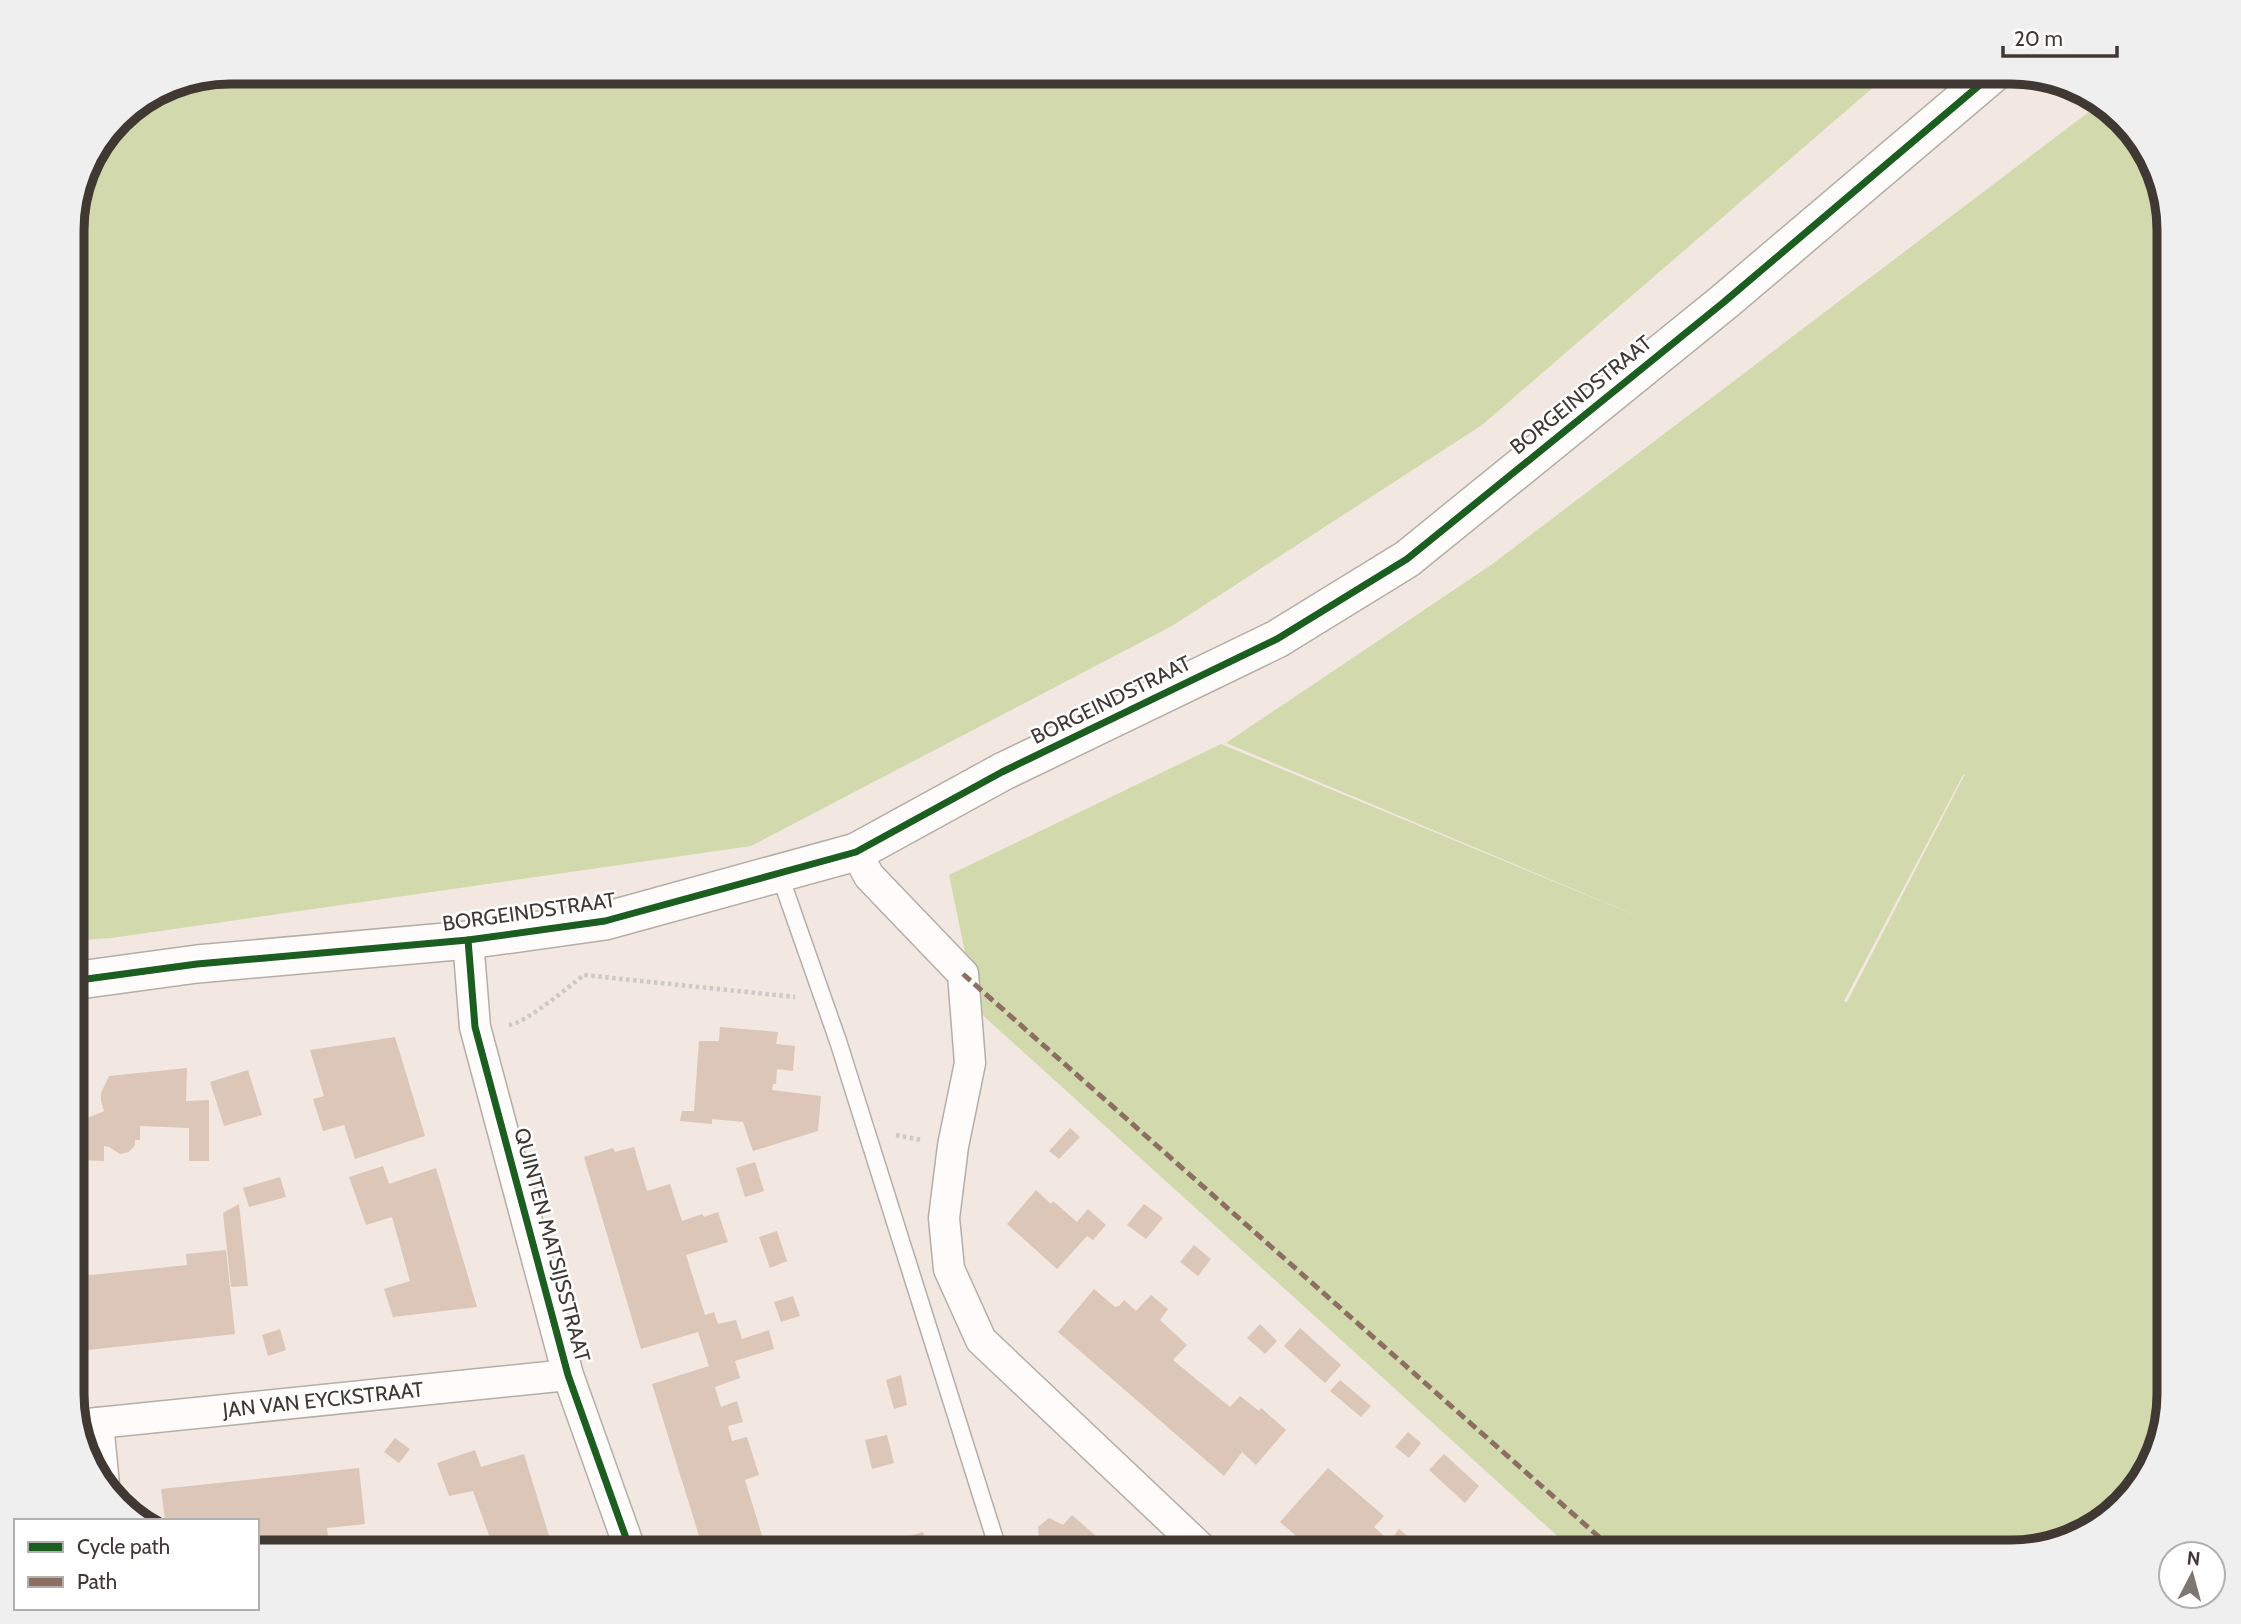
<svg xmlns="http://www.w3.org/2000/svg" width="2241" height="1624" font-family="Cabin,sans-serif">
<rect width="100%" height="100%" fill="#f2e8e1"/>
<g fill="#d1d9ad" fill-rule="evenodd">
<polygon points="230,72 1891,72 1482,425 1172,626 751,846 111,938 72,941 72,219 88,159 125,111 170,84"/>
<path d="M2102 102 2107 104 2153 159 2169 229V1395L2137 1490 2082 1536 2011 1552H1575L977 1010 949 875 1221 744 1659 925 1226 743 1491 565ZM1965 774 1847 1002 1844 1001 1963 775Z"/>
</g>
<g fill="#dbc6b7">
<polygon points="720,1027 778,1032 776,1044 795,1046 793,1071 777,1069 776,1084 773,1084 772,1090 821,1096 818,1131 753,1151 743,1122 712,1119 712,1124 680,1121 682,1111 694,1111 699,1041 719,1041"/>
<polygon points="395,1037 425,1136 355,1159 344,1125 323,1131 313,1099 324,1096 310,1050"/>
<polygon points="187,1068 186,1101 209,1100 209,1161 189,1161 189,1128 140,1126 140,1140 135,1140 135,1145 129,1152 120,1154 109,1147 104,1146 104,1161 72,1160 72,1119 85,1119 104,1111 101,1101 101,1093 109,1076"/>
<polygon points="248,1070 262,1115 224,1126 210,1082"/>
<polygon points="1070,1128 1080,1137 1059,1159 1049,1151"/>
<polygon points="634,1147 647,1191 670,1184 682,1221 702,1214 704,1217 718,1212 728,1242 686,1255 705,1315 714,1312 718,1324 736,1320 742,1339 769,1330 774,1349 735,1361 740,1378 715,1387 721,1407 737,1401 743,1422 728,1426 732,1441 747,1437 759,1475 745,1480 767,1552 704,1552 652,1384 709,1366 698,1332 641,1349 584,1157 613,1148 615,1152"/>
<polygon points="755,1162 764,1191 745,1197 736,1168"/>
<polygon points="383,1166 389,1184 436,1168 477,1307 393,1317 384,1289 410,1281 392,1217 366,1225 349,1177"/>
<polygon points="280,1177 286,1197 249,1207 243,1188"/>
<polygon points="1036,1190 1051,1204 1053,1201 1077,1222 1088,1209 1106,1225 1093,1240 1087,1236 1057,1269 1007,1224"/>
<polygon points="239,1204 248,1286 231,1287 223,1213"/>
<polygon points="1144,1204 1163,1218 1146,1239 1127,1225"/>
<polygon points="777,1231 787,1261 770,1268 759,1237"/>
<polygon points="1194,1245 1211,1259 1198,1276 1180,1262"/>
<polygon points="226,1250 235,1334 79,1351 72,1277 187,1265 186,1254"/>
<polygon points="1094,1289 1115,1307 1119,1306 1124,1300 1136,1311 1151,1295 1168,1309 1160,1320 1187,1345 1173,1360 1230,1407 1240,1396 1259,1411 1261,1408 1286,1430 1256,1465 1242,1452 1224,1476 1058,1332"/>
<polygon points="793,1296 800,1316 781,1322 774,1302"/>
<polygon points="1260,1324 1277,1341 1265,1354 1247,1338"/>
<polygon points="1300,1328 1341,1365 1325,1383 1284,1346"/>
<polygon points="280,1329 286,1350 268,1356 262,1335"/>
<polygon points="901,1375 907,1405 894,1409 886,1380"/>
<polygon points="1340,1380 1371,1406 1361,1417 1330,1391"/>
<polygon points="1408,1432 1421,1443 1409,1458 1395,1447"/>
<polygon points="887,1435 894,1463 872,1469 865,1440"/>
<polygon points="395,1438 410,1449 399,1463 384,1452"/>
<polygon points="475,1450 481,1467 524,1454 554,1552 495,1552 473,1491 449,1496 437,1463"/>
<polygon points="1444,1454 1479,1486 1465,1503 1429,1470"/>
<polygon points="359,1468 365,1524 327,1528 330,1552 257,1552 257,1521 165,1521 161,1489"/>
<polygon points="1328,1468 1384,1516 1374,1527 1390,1541 1399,1529 1426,1552 1315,1552 1280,1522"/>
<polygon points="1072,1515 1114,1552 1042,1552 1037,1549 1042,1543 1039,1537 1038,1527 1049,1518 1063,1525"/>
<polygon points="923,1532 928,1549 918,1552 907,1552 903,1538"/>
<polygon points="983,1539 986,1552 967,1552 965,1543"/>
</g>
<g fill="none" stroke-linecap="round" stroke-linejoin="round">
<defs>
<polyline id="service" points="779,873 838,1041 999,1552"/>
<g id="minor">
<polyline points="856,852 869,876 963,974 970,1063 953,1146 944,1218 949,1269 981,1340 1205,1552"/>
<polyline points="468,940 475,1027 568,1375 631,1552"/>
<polyline points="98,1423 104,1485"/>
<polyline points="78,1425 568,1375"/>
</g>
<polyline id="tertiary" points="72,981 197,964 468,940 605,921 856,852 1002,772 1277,639 1407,559 1724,302 1995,72"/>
</defs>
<use href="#service" stroke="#b4ada8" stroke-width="19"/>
<use href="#minor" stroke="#b4ada8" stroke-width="33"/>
<use href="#tertiary" stroke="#b4ada8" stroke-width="40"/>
<g stroke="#cdc9c6" stroke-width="4.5" stroke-dasharray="3.5 3.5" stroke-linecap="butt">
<path d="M509 1025C526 1023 568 987 584 975L795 997"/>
<polyline points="896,1135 921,1140"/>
</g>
<use href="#service" stroke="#fdfcfa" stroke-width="16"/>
<use href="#minor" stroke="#fdfcfa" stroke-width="30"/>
<use href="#tertiary" stroke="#fdfcfa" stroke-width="37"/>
<polyline stroke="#8d6e63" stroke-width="5" stroke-dasharray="10 5" stroke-linecap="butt" points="963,974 1616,1552"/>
<defs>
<g id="cycleway">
<polyline points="468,940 475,1027 568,1375 631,1552"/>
<polyline points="72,981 197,964 468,940 605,921 856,852 1002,772 1277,639 1407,559 1724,302 1995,72"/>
</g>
</defs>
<use href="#cycleway" stroke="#fff" stroke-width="11"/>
<use href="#cycleway" stroke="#1b5e20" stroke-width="7"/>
</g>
<g text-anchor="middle" stroke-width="5" stroke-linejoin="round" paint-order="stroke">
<g font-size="21" fill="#3f3833" stroke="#fff">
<text transform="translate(1581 395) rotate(-39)" y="7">BORGEINDSTRAAT</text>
<text transform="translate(1111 700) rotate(-26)" y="7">BORGEINDSTRAAT</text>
<text transform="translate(529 912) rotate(-8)" y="7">BORGEINDSTRAAT</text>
<text transform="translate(552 1245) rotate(75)" y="7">QUINTEN MATSIJSSTRAAT</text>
<text transform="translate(323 1400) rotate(-6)" y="7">JAN VAN EYCKSTRAAT</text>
</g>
</g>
<path d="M0 0H2241V1624H0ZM230 84H2011A146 146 0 0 1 2157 230V1394A146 146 0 0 1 2011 1540H230A146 146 0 0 1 84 1394V230A146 146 0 0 1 230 84Z" fill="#f0efef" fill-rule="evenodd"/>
<path fill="none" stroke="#3f3833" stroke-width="9" d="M230 84H2011A146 146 0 0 1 2157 230V1394A146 146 0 0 1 2011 1540H230A146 146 0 0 1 84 1394V230A146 146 0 0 1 230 84Z"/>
<rect x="14" y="1519" width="245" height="91" fill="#ffffff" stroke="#b2afad" stroke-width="2"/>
<rect x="28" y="1542" width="35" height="10" fill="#1b5e20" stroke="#b2afad" stroke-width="2"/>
<text x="77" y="1554" font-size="21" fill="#3f3833">Cycle path</text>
<rect x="28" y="1577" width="35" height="10" fill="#8d6e63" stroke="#b2afad" stroke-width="2"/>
<text x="77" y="1589" font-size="21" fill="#3f3833">Path</text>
<g transform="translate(2192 1575) rotate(6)"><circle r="33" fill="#ffffff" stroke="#b2afad" stroke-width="2"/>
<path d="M0-5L12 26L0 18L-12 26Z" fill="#7e7670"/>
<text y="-10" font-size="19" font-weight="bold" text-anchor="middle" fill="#3f3833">N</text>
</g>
<path d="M2003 46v10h114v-10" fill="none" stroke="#3f3833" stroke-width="3.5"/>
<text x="2014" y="46" font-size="21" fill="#3f3833" stroke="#ffffff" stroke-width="5" paint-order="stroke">20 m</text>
</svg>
